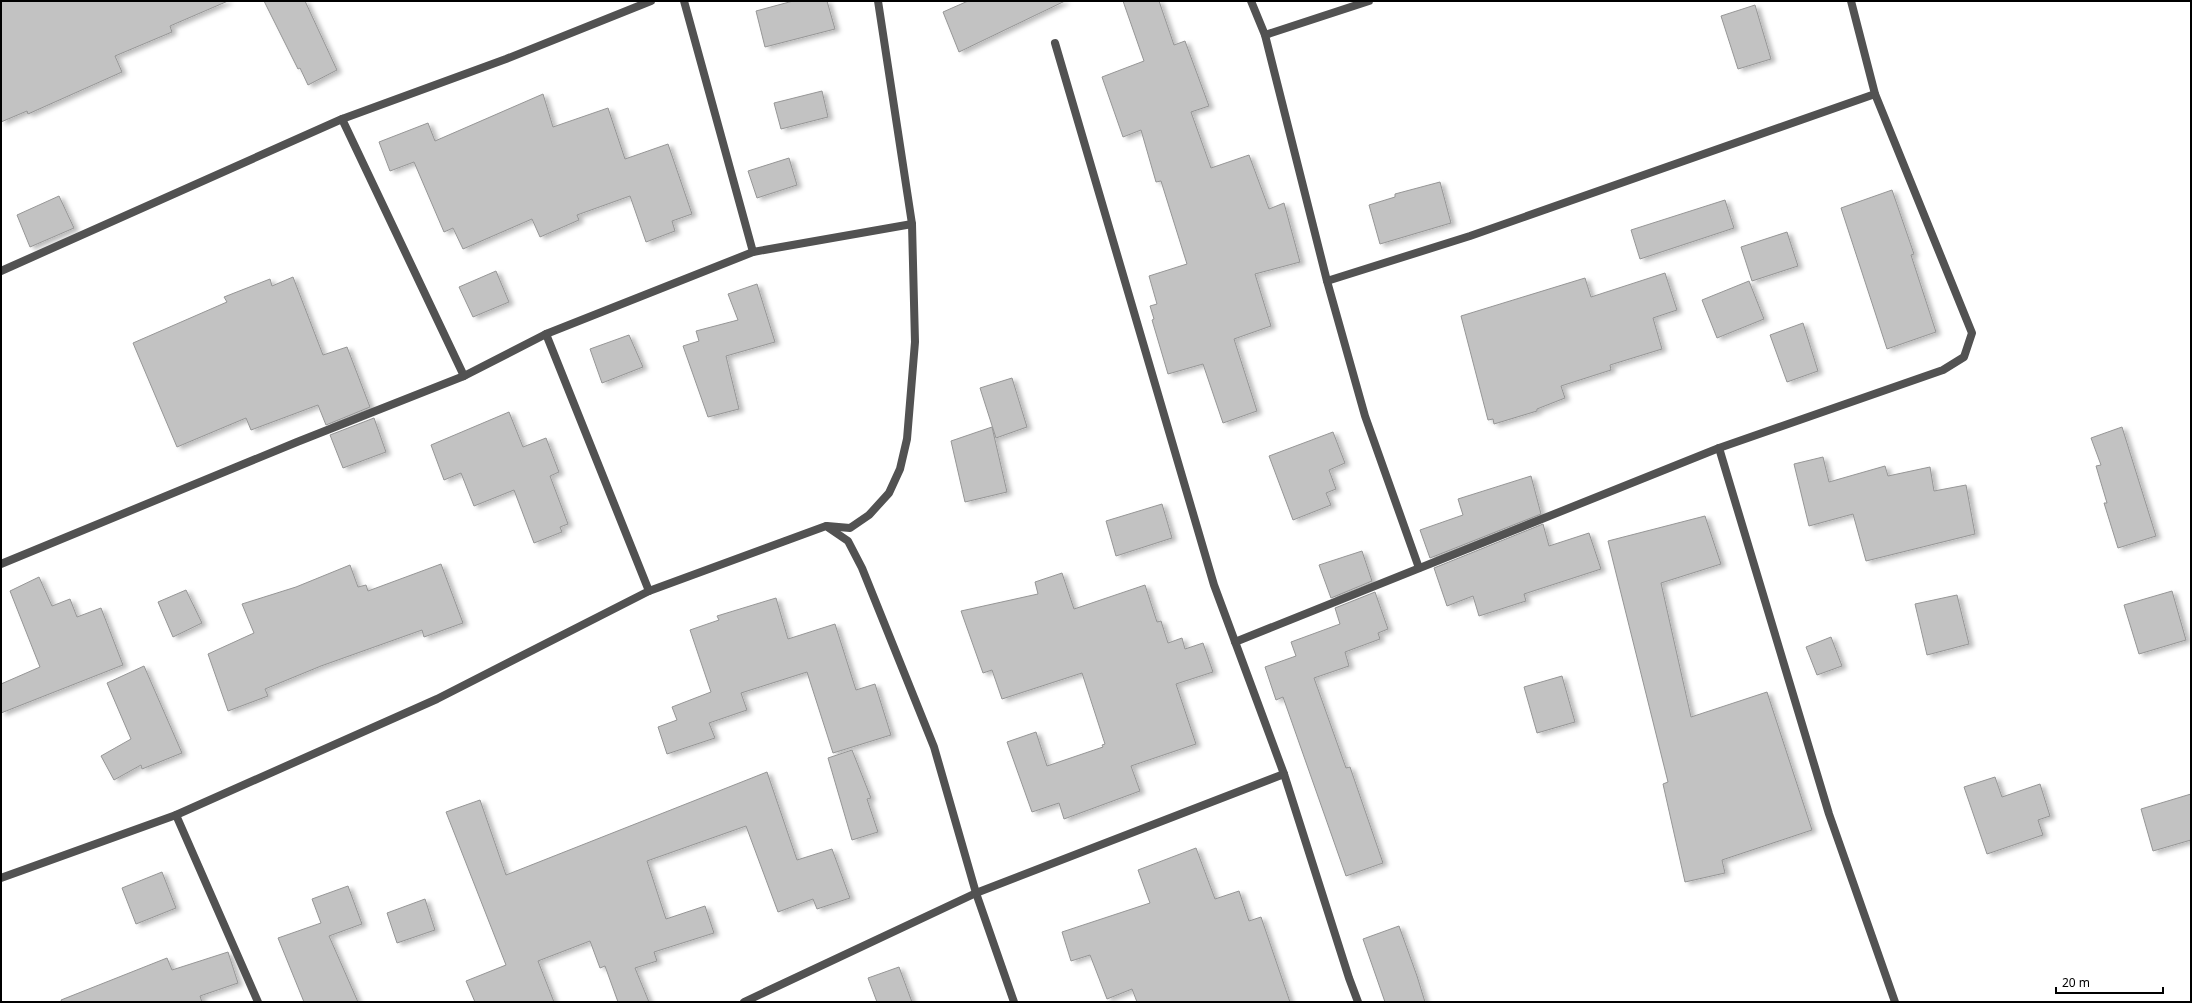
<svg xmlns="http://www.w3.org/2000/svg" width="2192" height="1003" font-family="'Noto Sans',sans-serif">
<defs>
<filter id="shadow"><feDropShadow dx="4.5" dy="2.5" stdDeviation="2" flood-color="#0004"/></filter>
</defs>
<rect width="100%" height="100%" fill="#fff"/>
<g fill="#c2c2c2" stroke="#969696" filter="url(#shadow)">
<polygon points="1,1 228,1 170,26 172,32 115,56 122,72 28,114 27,111 1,122"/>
<polygon points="264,1 305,1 337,70 308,85 300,68 298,69"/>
<polygon points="793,1 827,1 835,29 765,47 756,11"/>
<polygon points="968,1 1065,1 959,52 943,12"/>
<polygon points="1123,1 1159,1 1174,45 1185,41 1209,106 1191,112 1211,168 1249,155 1269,209 1284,203 1300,262 1255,274 1271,326 1234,339 1257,411 1223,423 1203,364 1168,374 1152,320 1154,319 1150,306 1157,304 1149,276 1187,264 1161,181 1156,182 1141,130 1123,137 1102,77 1144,61"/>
<polygon points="1755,5 1771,59 1738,69 1721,16"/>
<polygon points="822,91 828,117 781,129 774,103"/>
<polygon points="543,94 553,127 608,108 625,159 668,144 692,214 672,221 675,231 646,242 630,196 577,215 579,220 540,237 532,219 463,249 453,228 444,232 414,162 390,171 379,142 428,123 435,141"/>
<polygon points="789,158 797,185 757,198 748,171"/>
<polygon points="1440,182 1451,223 1380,244 1369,205 1395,197 1395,194"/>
<polygon points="1892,190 1914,254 1911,255 1936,332 1887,349 1841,208"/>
<polygon points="59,196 74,228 30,247 17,215"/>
<polygon points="1725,200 1734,228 1640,259 1631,230"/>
<polygon points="1787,232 1798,266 1752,281 1741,247"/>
<polygon points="496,271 509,302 473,317 459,287"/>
<polygon points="1665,273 1677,310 1653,318 1662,349 1610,365 1611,370 1561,386 1565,398 1537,409 1537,411 1494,424 1493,419 1488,420 1461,316 1585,278 1591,297"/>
<polygon points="293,277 323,355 347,347 370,407 326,425 318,405 251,430 246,418 177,447 133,343 227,302 224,297 270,279 272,286"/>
<polygon points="1749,281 1764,319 1717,338 1702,300"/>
<polygon points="757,284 775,342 726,356 739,409 708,417 683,346 699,341 696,331 738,320 728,294"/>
<polygon points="1803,323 1818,371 1787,382 1770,335"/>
<polygon points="629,335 643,367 602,383 590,349"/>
<polygon points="1012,378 1027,427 996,438 980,388"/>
<polygon points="509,412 523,447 546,438 559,472 550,476 568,524 560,527 562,532 534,543 514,490 474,506 461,473 444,480 431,445"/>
<polygon points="374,418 386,452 343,468 330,435"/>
<polygon points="992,427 1007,492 965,502 951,441"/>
<polygon points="2122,427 2156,536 2118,548 2104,503 2107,503 2096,466 2101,465 2091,438"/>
<polygon points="1333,432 1345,463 1329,470 1336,489 1326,493 1331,505 1293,520 1269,456"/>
<polygon points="1823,457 1829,482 1885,466 1888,476 1930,467 1934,491 1966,485 1975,534 1866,561 1853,514 1809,526 1794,464"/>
<polygon points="1531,476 1541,514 1430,558 1420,530 1463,515 1458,499"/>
<polygon points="1162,504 1172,538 1116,556 1106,521"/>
<polygon points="1705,516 1721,564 1661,583 1691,717 1767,692 1812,830 1722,860 1725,873 1685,882 1663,784 1668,782 1608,541"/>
<polygon points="1543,524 1549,546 1589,533 1601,569 1524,594 1526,601 1479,616 1473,596 1447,606 1434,568"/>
<polygon points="1362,551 1372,581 1331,598 1319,565"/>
<polygon points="441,564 463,623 424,637 422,630 321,666 265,689 268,696 228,711 208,654 254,633 242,604 296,587 350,565 358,587 366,585 368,591"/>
<polygon points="1062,573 1074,609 1145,585 1157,622 1161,621 1168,643 1182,638 1185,649 1203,643 1213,672 1176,684 1196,744 1131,766 1140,791 1064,819 1059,803 1032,812 1007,742 1036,732 1047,766 1103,747 1102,745 1105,744 1082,673 1002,699 992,670 983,673 961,611 1038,594 1035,582"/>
<polygon points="39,577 52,606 70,599 77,617 101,608 123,665 1,713 1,684 40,667 10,591"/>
<polygon points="186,590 202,623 173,637 158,602"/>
<polygon points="2172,591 2186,640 2139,654 2124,605"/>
<polygon points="1375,592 1388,629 1378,633 1380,639 1345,652 1349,666 1314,678 1346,768 1350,767 1383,863 1346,876 1283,697 1276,700 1265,667 1296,656 1291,642 1340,624 1335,608"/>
<polygon points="1957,595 1969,644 1927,655 1915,604"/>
<polygon points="776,598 788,639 835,624 856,690 875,684 891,735 833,753 807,672 741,693 747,710 709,723 715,738 667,754 658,727 677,720 672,707 711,692 690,630 719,620 717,616"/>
<polygon points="1831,637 1842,666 1817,675 1806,647"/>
<polygon points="144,666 182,753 142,769 141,765 114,780 101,756 131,739 107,683"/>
<polygon points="1562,676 1575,722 1537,733 1524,687"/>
<polygon points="852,750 871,798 867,799 878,832 852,840 828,758"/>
<polygon points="767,772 797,860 832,849 850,898 817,909 813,899 778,912 746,826 647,861 666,919 705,906 714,933 654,952 657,961 635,968 649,1002 618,1002 605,966 600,968 590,941 538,961 554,1002 475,1002 466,981 506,965 446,812 480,800 506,875"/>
<polygon points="1995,777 2002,797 2040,784 2050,816 2038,820 2043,835 1987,854 1964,787"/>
<polygon points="2191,794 2191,840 2153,851 2141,809"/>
<polygon points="1196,848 1215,899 1239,891 1249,921 1261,917 1290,1002 1137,1002 1132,989 1107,999 1090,955 1071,961 1062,932 1150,903 1138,870"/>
<polygon points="162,872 176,908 136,924 122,888"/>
<polygon points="348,886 362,924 329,936 358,1002 304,1002 278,938 321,923 312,899"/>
<polygon points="425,899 435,930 397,943 387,913"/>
<polygon points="1399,926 1417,976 1425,1002 1385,1002 1363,939"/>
<polygon points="228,952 238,983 200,996 202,1002 62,1002 61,1000 167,958 172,970"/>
<polygon points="899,967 912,1002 877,1002 868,978"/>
</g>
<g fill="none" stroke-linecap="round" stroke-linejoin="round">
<g stroke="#525252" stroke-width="8">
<polyline points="684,1 753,252"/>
<polyline points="1251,1 1265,35 1327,281 1365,416 1419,568"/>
<polyline points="1265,35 1369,1"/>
<polyline points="1055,43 1214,585 1284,774 1349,978 1358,1002"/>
<polyline points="342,119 464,376"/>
<polyline points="1,271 342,119 506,59 651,1"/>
<polyline points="1327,281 1470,236 1875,94"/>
<polyline points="546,334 649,591"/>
<polyline points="1719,448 1829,814 1895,1002"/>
<polyline points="827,526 850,528 869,515 889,493 900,469 907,439 915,342 912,224 878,1"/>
<polyline points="1,564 297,442 464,376 546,334 753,252 912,224"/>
<polyline points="1235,642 1719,448 1943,370 1964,357 1972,333 1875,94 1851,1"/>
<polyline points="176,815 258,1002"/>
<polyline points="1,878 176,815 437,699 649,591 826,526 848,541 862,568 934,747 976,893 1014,1002"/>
<polyline points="744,1002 976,893 1284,774"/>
</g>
</g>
<rect width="2192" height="1003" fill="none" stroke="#000000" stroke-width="4"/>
<path d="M2056 987v6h107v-6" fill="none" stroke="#000000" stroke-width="2"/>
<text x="2062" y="987" font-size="12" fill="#000000" stroke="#ffffff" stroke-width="3" paint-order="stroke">20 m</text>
</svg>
